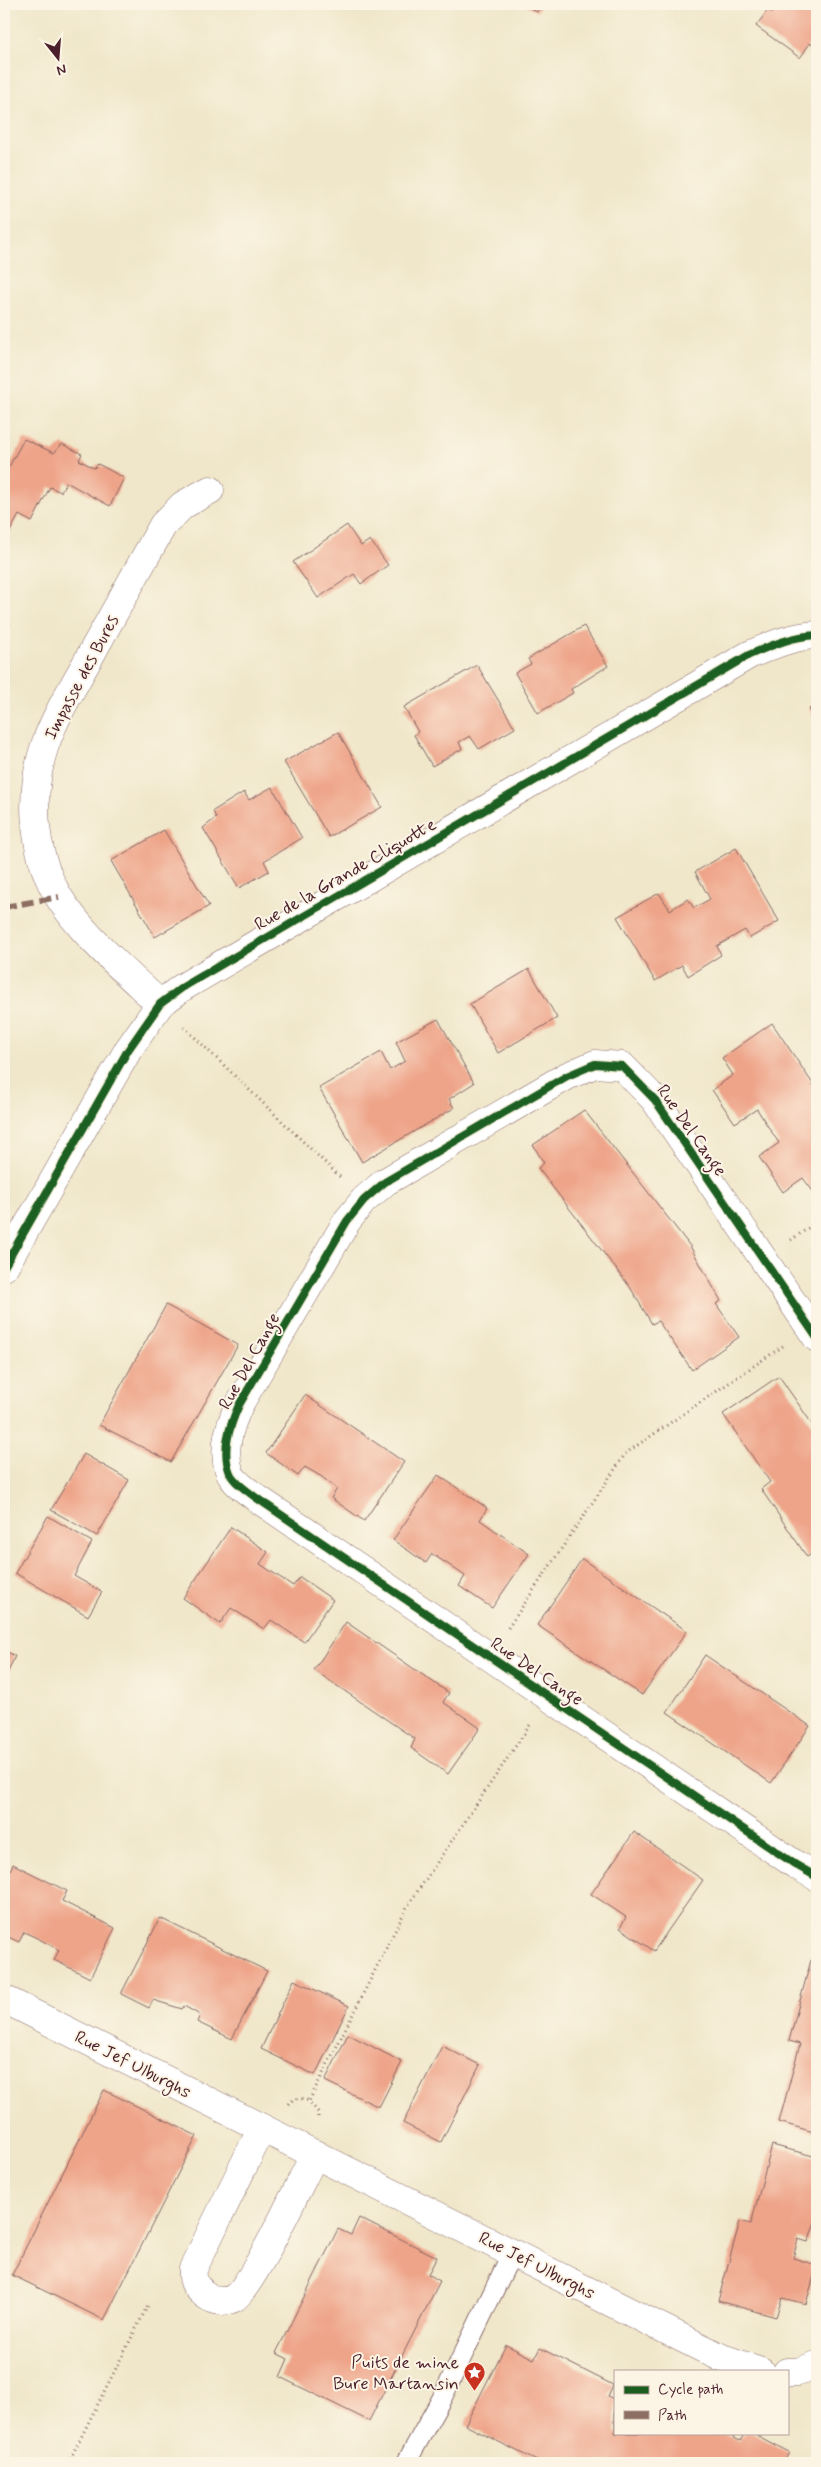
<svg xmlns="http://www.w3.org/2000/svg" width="821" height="2467" font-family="Mynerve,sans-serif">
<rect width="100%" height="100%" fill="#fcf5e5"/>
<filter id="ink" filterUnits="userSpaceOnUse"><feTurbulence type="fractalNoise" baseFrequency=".02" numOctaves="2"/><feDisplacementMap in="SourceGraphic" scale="10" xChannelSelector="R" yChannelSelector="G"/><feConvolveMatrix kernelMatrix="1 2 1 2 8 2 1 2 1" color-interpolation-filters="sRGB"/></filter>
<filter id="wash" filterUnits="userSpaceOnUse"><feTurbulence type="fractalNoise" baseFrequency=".0096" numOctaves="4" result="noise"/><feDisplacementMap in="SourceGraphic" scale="20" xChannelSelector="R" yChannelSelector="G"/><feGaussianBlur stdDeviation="1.12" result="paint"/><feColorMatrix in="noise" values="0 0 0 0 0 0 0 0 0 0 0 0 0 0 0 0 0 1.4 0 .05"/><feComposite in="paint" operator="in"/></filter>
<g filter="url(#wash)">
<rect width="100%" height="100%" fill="#f0e7ca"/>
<g id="blocks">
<g fill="#eea489">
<polygon points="523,4 542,4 537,12"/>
<polygon points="780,4 817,4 817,38 812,45 810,43 800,58 756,26 768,10 773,13"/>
<polygon points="24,439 54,453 62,444 82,454 79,460 94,468 98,464 124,478 110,506 66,482 61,492 50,487 32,522 19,515 4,542 4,476"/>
<polygon points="347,525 361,546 370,540 388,565 361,584 354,574 318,598 293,562"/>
<polygon points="4,620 10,624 4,634"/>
<polygon points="584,626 608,666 571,689 573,693 538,713 515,673 531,664 528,659"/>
<polygon points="477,665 515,728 479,749 470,736 459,742 462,749 432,766 414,735 418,732 404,707"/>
<polygon points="817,704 817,722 809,709"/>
<polygon points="338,732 382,807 329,837 284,762"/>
<polygon points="272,787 302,838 264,861 269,871 239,888 203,828 216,818 213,811 244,792 249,800"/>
<polygon points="164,830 209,906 155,937 111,861"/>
<polygon points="736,848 779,921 750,938 745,930 717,946 721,955 688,976 682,965 655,981 617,917 659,893 670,910 688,899 694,908 710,899 695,872"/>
<polygon points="529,969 557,1018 498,1053 470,1004"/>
<polygon points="438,1019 474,1083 449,1099 454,1108 362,1162 319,1088 381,1052 390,1070 405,1061 396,1042"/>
<polygon points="772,1023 817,1090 817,1192 815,1194 803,1178 783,1192 759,1157 779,1143 767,1125 757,1109 735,1123 712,1090 733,1075 722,1058"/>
<polygon points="584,1110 690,1246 721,1301 716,1304 739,1337 692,1370 658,1321 652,1324 630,1287 538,1168 544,1163 533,1145"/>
<polygon points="166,1305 238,1345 171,1462 99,1425"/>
<polygon points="779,1376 817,1431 817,1550 807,1557 761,1489 770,1482 723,1414"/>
<polygon points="305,1395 404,1462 364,1521 331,1498 337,1489 322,1477 305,1467 298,1476 266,1453"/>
<polygon points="84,1454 129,1480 97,1536 51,1510"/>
<polygon points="438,1475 487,1508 480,1520 529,1554 492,1608 459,1586 465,1576 449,1565 432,1554 426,1563 393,1540"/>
<polygon points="48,1516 92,1542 74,1576 102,1592 88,1616 15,1573"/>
<polygon points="231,1527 268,1552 260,1564 293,1586 300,1577 333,1600 304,1642 271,1620 264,1629 231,1608 220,1624 183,1598"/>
<polygon points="582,1559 687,1631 642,1695 537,1625"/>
<polygon points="346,1622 449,1693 443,1702 480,1728 448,1774 411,1748 415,1739 314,1670"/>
<polygon points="4,1650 15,1656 4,1681"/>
<polygon points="705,1655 810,1726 771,1783 667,1712"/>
<polygon points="634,1832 703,1880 654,1951 620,1928 626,1917 591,1894"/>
<polygon points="13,1864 67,1891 62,1901 115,1928 90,1978 54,1960 59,1950 41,1940 24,1932 19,1942 4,1935 4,1883"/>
<polygon points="160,1918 267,1971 232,2039 197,2022 200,2015 184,2006 182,2009 153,2000 149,2008 121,1994"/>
<polygon points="811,1960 817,1962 817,2133 779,2122 800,2044 789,2041"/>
<polygon points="294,1980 349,2006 315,2075 261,2049"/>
<polygon points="348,2034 402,2062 379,2107 325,2081"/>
<polygon points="442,2046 480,2065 441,2142 403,2123"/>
<polygon points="104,2090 197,2136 104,2320 12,2275"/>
<polygon points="772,2145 817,2157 817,2222 815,2222 808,2242 798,2239 793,2258 817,2265 806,2304 782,2298 776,2317 718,2301 740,2221 751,2224"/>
<polygon points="359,2218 437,2257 428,2274 440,2281 369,2421 280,2377 288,2359 276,2353 338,2229 351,2235"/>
<polygon points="506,2345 534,2359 540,2348 613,2385 608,2396 615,2400 615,2433 725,2433 740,2441 745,2433 752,2433 789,2452 784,2463 541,2463 465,2425"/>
</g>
</g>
</g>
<g filter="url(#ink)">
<use href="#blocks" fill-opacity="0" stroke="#846563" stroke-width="1"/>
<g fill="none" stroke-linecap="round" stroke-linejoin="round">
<defs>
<polyline id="lane" points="406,2463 442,2398 512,2253"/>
<g id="street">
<path d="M160 1004C127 973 80 933 57 894 32 850 29 793 45 745 57 711 78 679 95 647 118 606 140 566 163 525L183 505 210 490"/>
<path d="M4 1267 128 1050 160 1004 183 987 749 655C772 645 793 636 817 635"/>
<path d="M817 1338 655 1100 622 1066 595 1064 567 1076 385 1182 364 1200 347 1221 239 1405C230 1425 221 1450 230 1473 234 1483 249 1492 258 1499L796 1865 817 1877"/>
<polyline points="4,1999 722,2358 761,2371"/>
<path d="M262 2128 193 2269C192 2280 194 2285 202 2292 210 2300 223 2304 234 2298 253 2286 301 2180 315 2154"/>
<polyline points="787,2372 798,2372 817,2365"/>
</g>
</defs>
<use href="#lane" stroke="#846563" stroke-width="21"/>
<use href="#street" stroke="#846563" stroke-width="29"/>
<g stroke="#846563" stroke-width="3" stroke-dasharray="1 4" stroke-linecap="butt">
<polyline points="184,1027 340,1177"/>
<polyline points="791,1240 817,1222"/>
<polyline points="508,1628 626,1453 783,1346"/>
<path d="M288 2104C294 2097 302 2098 309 2101"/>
<polyline points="318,2117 318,2112 309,2101 407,1907 530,1725"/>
<polyline points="68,2463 149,2303"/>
</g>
<use href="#lane" stroke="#fff" stroke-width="19"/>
<use href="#street" stroke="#fff" stroke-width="28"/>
<polyline stroke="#8d6e63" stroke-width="6" stroke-dasharray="12 6" stroke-linecap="butt" points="4,907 59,897"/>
<defs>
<g id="cycleway">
<path d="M4 1267 128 1050 160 1004 183 987 749 655C772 645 793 636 817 635"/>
<path d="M817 1338 655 1100 622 1066 595 1064 567 1076 385 1182 364 1200 347 1221 239 1405C230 1425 221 1450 230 1473 234 1483 249 1492 258 1499L796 1865 817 1877"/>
</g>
</defs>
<use href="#cycleway" stroke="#fcf5e5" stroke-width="11"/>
<use href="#cycleway" stroke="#1b5e20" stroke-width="8"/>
</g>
</g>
<defs>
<symbol id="sight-pin" viewBox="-11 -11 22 30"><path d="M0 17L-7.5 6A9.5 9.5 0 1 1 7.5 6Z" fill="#c8321e" stroke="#fcf5e5"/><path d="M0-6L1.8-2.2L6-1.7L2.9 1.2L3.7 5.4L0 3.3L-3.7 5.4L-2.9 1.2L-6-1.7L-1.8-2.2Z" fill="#fff"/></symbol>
</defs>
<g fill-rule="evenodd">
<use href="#sight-pin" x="462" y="2360" width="25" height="34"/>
</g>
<g text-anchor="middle" stroke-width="4" stroke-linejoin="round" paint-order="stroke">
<g font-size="18" fill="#4a1f2b" stroke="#fcf5e5">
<text transform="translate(81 677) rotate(-62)" y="6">Impasse des Bures</text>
<text transform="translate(345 874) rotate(-30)" y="6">Rue de la Grande Cliquotte</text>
<text transform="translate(692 1130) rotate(55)" y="6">Rue Del Cange</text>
<text transform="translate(249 1361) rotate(-61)" y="6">Rue Del Cange</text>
<text transform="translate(537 1671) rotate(34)" y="6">Rue Del Cange</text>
<text transform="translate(133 2064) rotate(27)" y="6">Rue Jef Ulburghs</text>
<text transform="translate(537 2265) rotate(27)" y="6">Rue Jef Ulburghs</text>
</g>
<g font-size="18" fill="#4a1f2b" stroke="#fcf5e5" text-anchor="end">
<text x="459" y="2368">Puits de mine<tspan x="459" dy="21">Bure Martansin</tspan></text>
</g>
</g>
<rect width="821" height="2467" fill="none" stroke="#fcf5e5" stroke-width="20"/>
<rect x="614" y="2370" width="175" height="65" fill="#fcf5e5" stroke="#b59f9b"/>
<rect x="624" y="2386" width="25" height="8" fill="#1b5e20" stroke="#b59f9b"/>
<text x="658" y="2394" font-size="15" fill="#4a1f2b">Cycle path</text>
<rect x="624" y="2411" width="25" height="8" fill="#8d6e63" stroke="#b59f9b"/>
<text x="658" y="2420" font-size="15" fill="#4a1f2b">Path</text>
<g transform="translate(58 58) rotate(163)" stroke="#fcf5e5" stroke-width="4" paint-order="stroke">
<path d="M0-4L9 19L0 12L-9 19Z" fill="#4a1f2b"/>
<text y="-8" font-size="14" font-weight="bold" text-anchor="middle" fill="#4a1f2b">N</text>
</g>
</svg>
